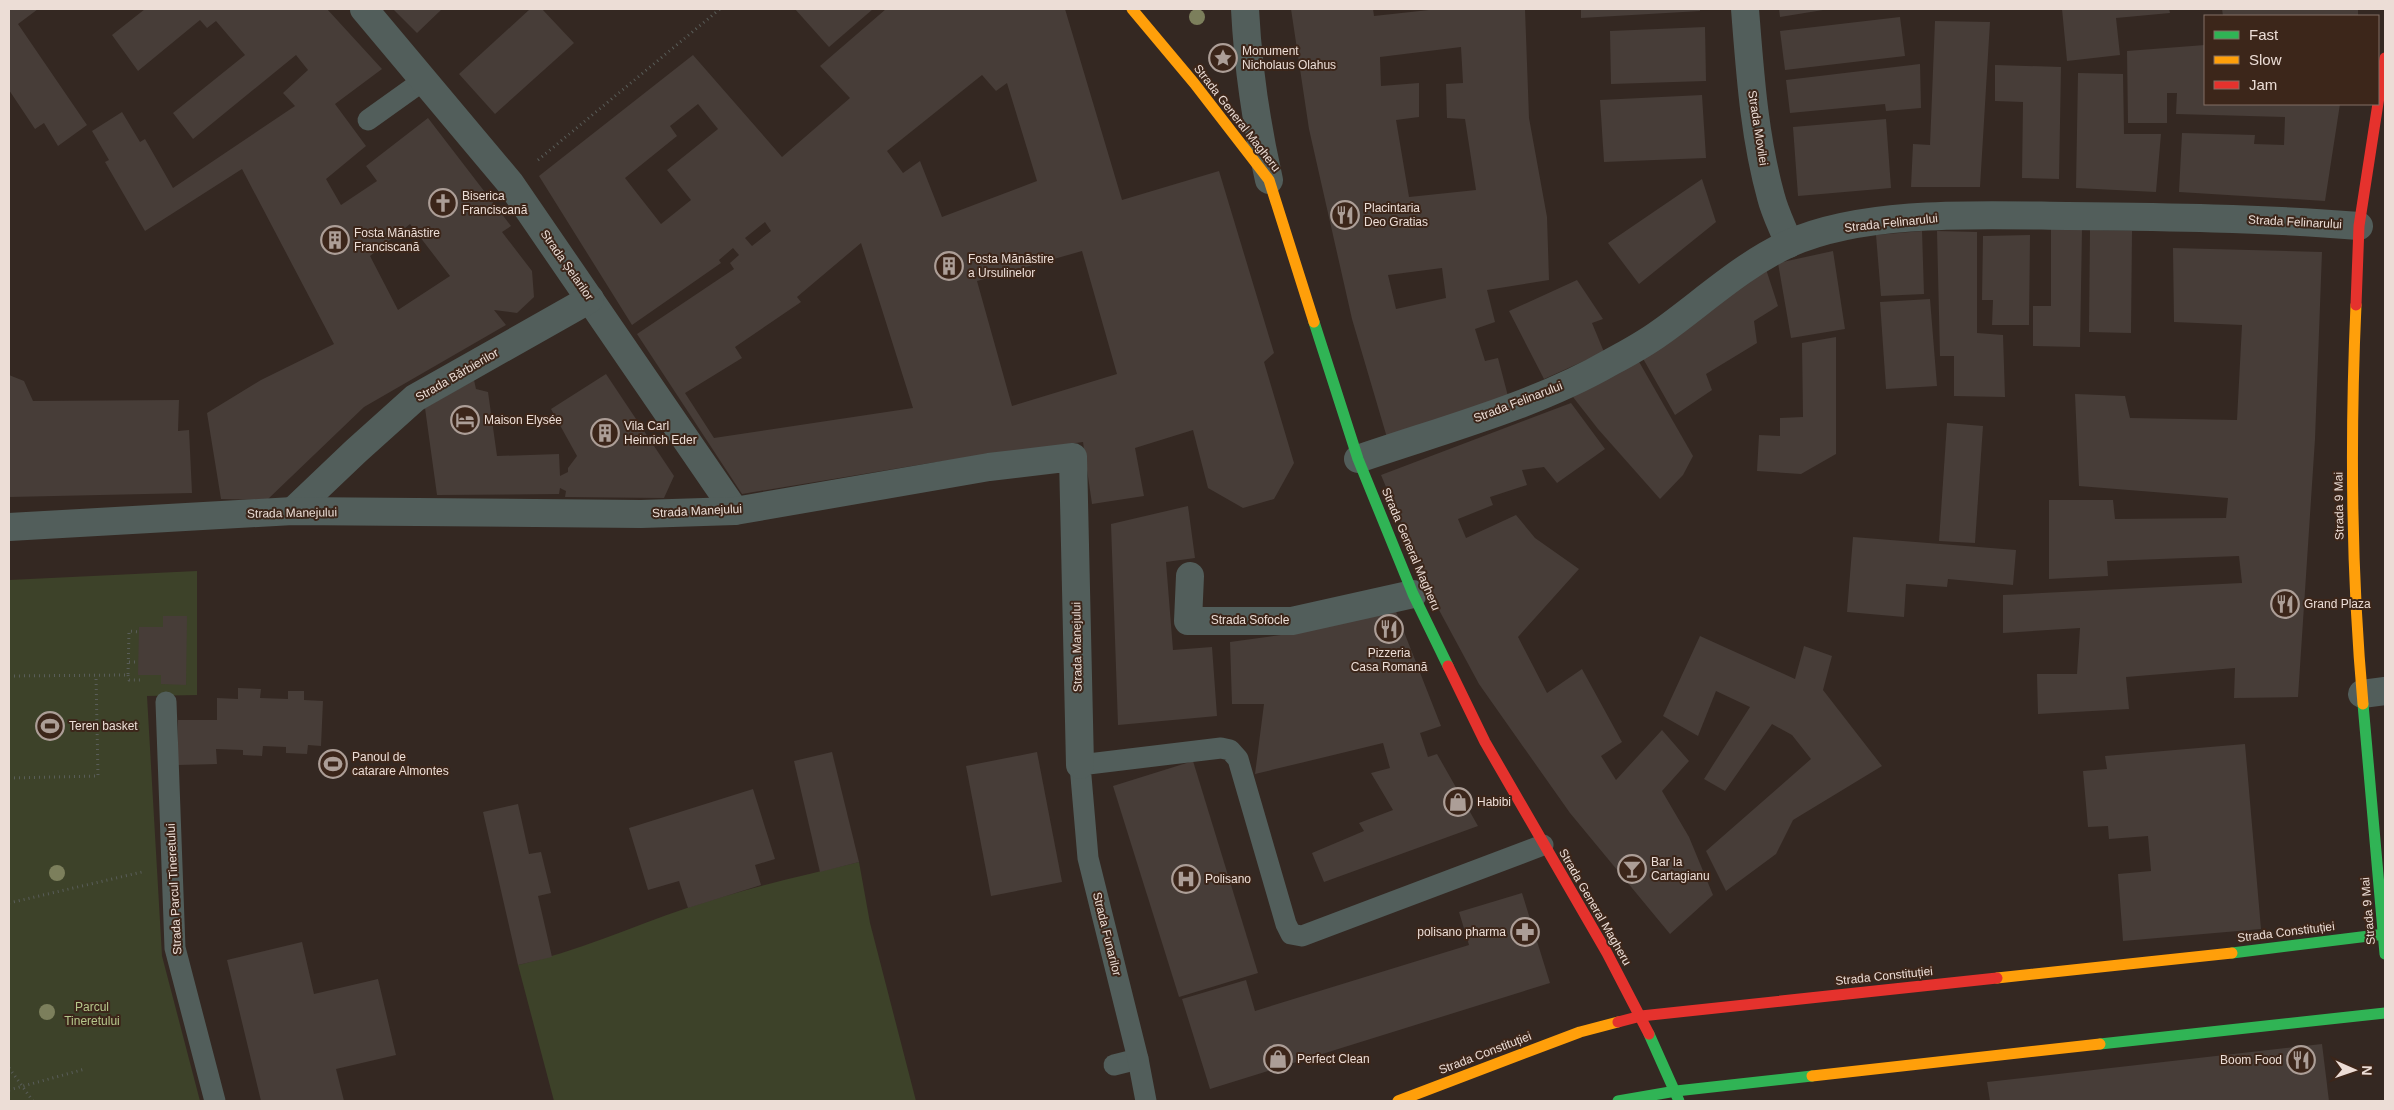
<svg xmlns="http://www.w3.org/2000/svg" width="2394" height="1110" font-family="Helvetica,sans-serif">
<rect width="100%" height="100%" fill="#342822"/>
<g fill="#3d4229">
<polygon points="197,571 197,695 147,696 162,956 200,1101 9,1101 9,580"/>
<path d="M859 862 870 923 916 1101H554L518 965C576 952 631 927 687 908 743 889 801 876 859 862Z"/>
</g>
<g fill="#473d38" fill-rule="evenodd">
<polygon points="9,9 38,9 18,24 87,125 58,146 44,123 35,129 9,90"/>
<path d="M145 9H327L382 69 335 104 366 146 326 179 341 205 377 181 366 166 428 118 511 226 502 232 532 271 534 297 517 313 494 310 506 325 364 407 267 500 221 499 207 413 261 380 334 344 242 169 145 231 105 162 109 160 92 131 122 112 140 142 145 139 173 188 295 106 283 93 308 70 296 55 193 139 173 113 245 55 216 21 207 28 200 20 138 71 112 35ZM410 224 450 276 398 310 370 256Z"/>
<polygon points="393,9 442,9 417,33"/>
<polygon points="530,9 542,9 574,43 495,114 459,74"/>
<polygon points="795,9 873,9 829,47"/>
<path d="M886 9H1065L1122 200 1219 171 1274 353 1264 362 1294 463 1274 499 1243 508 1208 488 1193 430 1135 448 1144 496 1092 504 1083 442 930 463 742 494 637 334 734 269 730 263 739 255 733 248 719 260 721 263 632 325 539 176 693 55 782 157 850 98 820 66ZM982 75 996 91 1007 83 1037 181 942 217 920 161 903 173 887 151ZM698 104 718 129 667 170 691 200 661 224 625 178 677 136 670 126ZM765 222 771 231 752 246 745 238ZM861 243 913 408 714 438 685 393 742 358 735 347 801 302 797 297ZM1082 251 1117 374 1012 406 977 281Z"/>
<path d="M1291 9H1373L1374 16 1438 9H1525L1529 118 1547 217 1549 280 1487 290 1495 322 1475 329 1485 361 1498 358 1509 400 1388 441 1352 319 1309 129ZM1461 47 1463 83 1446 84 1447 118 1465 119 1476 190 1409 197 1396 120 1419 117V83L1381 86 1380 57ZM1442 268 1446 298 1396 309 1388 275Z"/>
<polygon points="1581,9 1700,9 1700,11 1581,18"/>
<polygon points="1779,9 1822,9 1823,10 1780,17"/>
<polygon points="2062,9 2169,9 2170,13 2116,18 2120,55 2067,61"/>
<polygon points="2222,9 2358,9 2358,16 2223,16"/>
<polygon points="1900,17 1905,56 1785,70 1780,31"/>
<polygon points="1935,21 1990,22 1980,187 1911,187 1913,144 1930,145"/>
<polygon points="1705,27 1706,81 1611,84 1610,31"/>
<polygon points="2205,45 2205,104 2340,104 2325,201 2179,192 2182,133 2255,135 2254,144 2284,145 2285,117 2176,114 2177,93 2167,93 2167,123 2128,123 2127,51"/>
<polygon points="1920,64 1921,108 1886,111 1885,104 1790,113 1786,80"/>
<polygon points="1995,65 2061,67 2059,179 2022,178 2023,102 1995,101"/>
<polygon points="2078,73 2123,74 2124,134 2161,134 2156,192 2076,188"/>
<polygon points="1702,95 1706,158 1604,162 1600,100"/>
<polygon points="1886,119 1891,188 1798,196 1793,127"/>
<polygon points="1702,179 1716,222 1639,284 1608,243"/>
<polygon points="2051,229 2082,229 2080,347 2033,346 2033,306 2051,306"/>
<polygon points="2090,230 2132,231 2131,333 2089,332"/>
<polygon points="1922,231 1924,294 1881,296 1876,235"/>
<polygon points="1937,231 1977,232 1977,333 2003,335 2005,397 1954,396 1954,356 1940,356"/>
<polygon points="2030,235 2029,325 1992,325 1993,300 1982,300 1983,236"/>
<polygon points="2173,248 2322,252 2315,439 2298,697 2234,698 2235,668 2126,677 2129,709 2038,714 2037,674 2077,674 2080,628 2003,633 2003,595 2242,583 2239,556 2107,561 2108,576 2049,579 2049,500 2113,500 2115,519 2226,518 2228,498 2079,486 2075,394 2125,396 2130,418 2237,420 2242,325 2174,322"/>
<polygon points="1833,251 1845,329 1791,338 1778,263"/>
<polygon points="1765,266 1778,306 1754,321 1757,343 1706,374 1712,390 1675,415 1641,355"/>
<polygon points="1577,280 1603,319 1592,323 1604,352 1544,379 1509,311"/>
<polygon points="1930,299 1937,386 1886,389 1880,302"/>
<polygon points="1836,337 1836,454 1801,474 1757,471 1759,435 1780,436 1780,418 1803,417 1802,343"/>
<polygon points="1638,360 1693,456 1683,475 1660,499 1598,429 1573,397"/>
<polygon points="606,374 674,476 664,498 565,497 566,491 560,488 559,494 437,495 425,408 474,380 476,389 488,392 497,456 559,454 560,476 568,472 568,468 577,456 551,409"/>
<polygon points="9,375 24,381 33,401 179,400 178,431 189,430 192,493 9,497"/>
<polygon points="1571,403 1605,449 1557,483 1544,467 1522,470 1527,485 1490,497 1493,505 1458,519 1466,538 1516,515 1535,538 1579,569 1518,637 1547,693 1582,669 1622,742 1601,756 1616,780 1662,730 1689,761 1662,791 1689,837 1713,895 1670,934 1570,813 1479,684 1432,597 1381,475"/>
<polygon points="1947,423 1983,426 1975,543 1939,541"/>
<polygon points="1188,506 1195,558 1166,562 1173,650 1212,647 1217,716 1118,725 1111,524"/>
<polygon points="1853,537 2016,550 2013,585 1948,579 1947,587 1906,584 1904,617 1847,612"/>
<polygon points="1395,609 1441,726 1420,733 1428,757 1437,754 1478,826 1324,882 1312,853 1364,831 1359,823 1393,810 1371,773 1390,768 1383,743 1255,774 1264,704 1232,704 1230,642 1302,632"/>
<polygon points="163,616 187,616 186,685 161,684 161,675 138,675 139,627 163,627"/>
<polygon points="1700,636 1795,679 1804,646 1832,656 1823,690 1882,766 1793,820 1776,854 1726,891 1706,851 1811,759 1792,735 1772,724 1725,791 1704,779 1750,707 1716,691 1698,736 1663,716"/>
<polygon points="238,688 261,689 260,698 288,699 288,691 304,691 304,700 323,701 321,746 308,745 307,754 286,753 286,747 263,746 262,756 243,755 243,750 216,749 217,764 178,765 178,720 217,720 217,698 238,699"/>
<polygon points="2245,744 2261,929 2123,941 2118,874 2151,871 2148,836 2109,839 2108,826 2088,827 2083,771 2107,769 2105,756"/>
<polygon points="832,752 859,862 820,872 794,761"/>
<polygon points="1037,752 1062,882 991,896 966,766"/>
<polygon points="1193,761 1258,973 1179,997 1113,786"/>
<polygon points="753,789 775,859 755,865 761,885 688,908 679,881 648,890 629,828"/>
<polygon points="518,804 529,854 541,852 551,893 538,896 552,957 518,965 483,812"/>
<polygon points="1522,893 1550,983 1210,1089 1182,999 1246,980 1255,1011 1469,945 1459,912"/>
<polygon points="302,942 314,994 378,979 396,1055 336,1069 344,1101 261,1101 227,960"/>
<polygon points="2322,1044 2329,1101 1990,1101 1987,1082"/>
</g>
<g fill="none" stroke-linecap="round" stroke-linejoin="round">
<g stroke="#595d59" stroke-width="3" stroke-dasharray="1 4" stroke-linecap="butt">
<polyline points="538,160 720,9"/>
<polyline points="129,662 139,662"/>
<polyline points="128,675 129,680 143,680"/>
<polyline points="9,676 128,675 129,631 139,632"/>
<polyline points="9,778 98,776 96,676"/>
<polyline points="9,903 142,872"/>
<polyline points="9,1068 33,1101"/>
<polyline points="9,1090 85,1069"/>
</g>
<g stroke="#525e5b" stroke-width="21">
<polyline points="368,120 424,80"/>
<polyline points="166,702 175,948 215,1101"/>
<polyline points="1114,1065 1138,1059"/>
<polyline points="1146,1101 1138,1059 1088,858 1080,765 1221,748 1230,750 1238,759 1286,924 1291,934 1302,936 1543,845"/>
</g>
<g stroke="#525e5b" stroke-width="28">
<polyline points="364,9 510,183 735,511"/>
<path d="M1245 9C1248 67 1256 123 1269 180"/>
<path d="M1745 9C1750 72 1754 136 1771 197 1775 213 1783 228 1789 244"/>
<path d="M1358 459C1442 430 1535 406 1611 362 1628 353 1646 343 1661 332 1703 302 1741 266 1788 244 1864 209 1984 215 2067 216 2164 217 2262 218 2359 226"/>
<polyline points="293,511 356,451 415,398 590,299"/>
<polyline points="9,527 293,511 641,514 735,511 989,467 1073,457 1080,765"/>
<polyline points="1190,576 1188,621 1292,621 1413,594"/>
<polyline points="2362,694 2385,691"/>
</g>
<g stroke="#30b455" stroke-width="11">
<polyline points="1314,322 1358,459 1413,594 1448,666"/>
<polyline points="2363,704 2385,954"/>
<polyline points="2232,953 2385,934"/>
<polyline points="1649,1034 1679,1101"/>
<polyline points="2100,1044 2385,1013"/>
<polyline points="1618,1101 1676,1091 1812,1076"/>
</g>
<g stroke="#ff9f0a" stroke-width="11">
<polyline points="1132,9 1194,83 1269,180 1314,322"/>
<path d="M2356 305C2350 438 2351 571 2363 704"/>
<polyline points="1997,978 2232,953"/>
<polyline points="1812,1076 2100,1044"/>
<polyline points="1398,1101 1580,1032 1618,1022"/>
</g>
<g stroke="#e5322d" stroke-width="11">
<polyline points="2356,305 2359,226 2385,58"/>
<polyline points="1448,666 1485,742 1607,953 1649,1034"/>
<polyline points="1618,1022 1641,1016 1997,978"/>
</g>
</g>
<g fill="#7c7f5c">
<circle cx="1197" cy="17" r="8"/>
<circle cx="57" cy="873" r="8"/>
<circle cx="47" cy="1012" r="8"/>
</g>
<defs>
<symbol id="sight-ring" viewBox="-11 -11 22 22"><circle r="9.5" fill="#3c261a" stroke="#ac9e97" stroke-width="1.5"/><path d="M0-6L1.8-2.2L6-1.7L2.9 1.2L3.7 5.4L0 3.3L-3.7 5.4L-2.9 1.2L-6-1.7L-1.8-2.2Z" fill="#ac9e97"/></symbol>
<symbol id="church-ring" viewBox="-11 -11 22 22"><circle r="9.5" fill="#3c261a" stroke="#ac9e97" stroke-width="1.5"/><path d="M-1.2-6h2.4v3.5h3.3v2.4h-3.3V6h-2.4V-.1h-3.3v-2.4h3.3Z" fill="#ac9e97"/></symbol>
<symbol id="restaurant-ring" viewBox="-11 -11 22 22"><circle r="9.5" fill="#3c261a" stroke="#ac9e97" stroke-width="1.5"/><path d="M-5-6h1v4h1v-4h1v4h1v-4h1v5L-1.5 .5V6h-2V.5L-5-1ZM5-6V6H3V1.5H1.5Q1.5-4 5-6Z" fill="#ac9e97"/></symbol>
<symbol id="building-ring" viewBox="-11 -11 22 22"><circle r="9.5" fill="#3c261a" stroke="#ac9e97" stroke-width="1.5"/><path d="M-4-6H4V6H1V3H-1V6H-4ZM-2.5-4.3h1.7v1.8h-1.7ZM.8-4.3h1.7v1.8H.8ZM-2.5-1h1.7V.8h-1.7ZM.8-1h1.7V.8H.8Z" fill="#ac9e97"/></symbol>
<symbol id="hotel-ring" viewBox="-11 -11 22 22"><circle r="9.5" fill="#3c261a" stroke="#ac9e97" stroke-width="1.5"/><path d="M-6-4.5h1.5V1H6V5H4.5V3h-9V5H-6ZM-4 0a1.8 1.8 0 1 1 3.6 0ZM.5 0V-2.5h3Q6-2.5 6 0Z" fill="#ac9e97"/></symbol>
<symbol id="stadium-ring" viewBox="-11 -11 22 22"><circle r="9.5" fill="#3c261a" stroke="#ac9e97" stroke-width="1.5"/><path d="M0-5a6.5 5 0 1 0 0 10a6.5 5 0 1 0 0-10ZM-3.5-1.8h7v3.6h-7Z" fill="#ac9e97"/></symbol>
<symbol id="shop-ring" viewBox="-11 -11 22 22"><circle r="9.5" fill="#3c261a" stroke="#ac9e97" stroke-width="1.5"/><path d="M-5-2.5h2.3a2.7 3.5 0 0 1 5.4 0H5L5.5 6h-11ZM-1.5-2.5h3a1.5 2.3 0 0 0-3 0Z" fill="#ac9e97"/></symbol>
<symbol id="bar-ring" viewBox="-11 -11 22 22"><circle r="9.5" fill="#3c261a" stroke="#ac9e97" stroke-width="1.5"/><path d="M-6-5H6L.8 .8V4.5H3.5V6h-7V4.5H-.8V.8Z" fill="#ac9e97"/></symbol>
<symbol id="hospital-ring" viewBox="-11 -11 22 22"><circle r="9.5" fill="#3c261a" stroke="#ac9e97" stroke-width="1.5"/><path d="M-5-5h3v3.5h4V-5h3V5h-3V1.5h-4V5h-3Z" fill="#ac9e97"/></symbol>
<symbol id="pharmacy-ring" viewBox="-11 -11 22 22"><circle r="9.5" fill="#3c261a" stroke="#ac9e97" stroke-width="1.5"/><path d="M-2-6h4v4h4v4h-4v4h-4v-4h-4v-4h4Z" fill="#ac9e97"/></symbol>
</defs>
<g fill-rule="evenodd">
<use href="#sight-ring" x="1207" y="42" width="32" height="32"/>
<use href="#church-ring" x="427" y="187" width="32" height="32"/>
<use href="#restaurant-ring" x="1329" y="199" width="32" height="32"/>
<use href="#building-ring" x="319" y="224" width="32" height="32"/>
<use href="#building-ring" x="933" y="250" width="32" height="32"/>
<use href="#hotel-ring" x="449" y="404" width="32" height="32"/>
<use href="#building-ring" x="589" y="417" width="32" height="32"/>
<use href="#restaurant-ring" x="2269" y="588" width="32" height="32"/>
<use href="#restaurant-ring" x="1373" y="613" width="32" height="32"/>
<use href="#stadium-ring" x="34" y="710" width="32" height="32"/>
<use href="#stadium-ring" x="317" y="748" width="32" height="32"/>
<use href="#shop-ring" x="1442" y="786" width="32" height="32"/>
<use href="#bar-ring" x="1616" y="853" width="32" height="32"/>
<use href="#hospital-ring" x="1170" y="863" width="32" height="32"/>
<use href="#pharmacy-ring" x="1509" y="916" width="32" height="32"/>
<use href="#shop-ring" x="1262" y="1043" width="32" height="32"/>
<use href="#restaurant-ring" x="2285" y="1044" width="32" height="32"/>
</g>
<g text-anchor="middle" stroke-width="4" stroke-linejoin="round" paint-order="stroke">
<g font-size="12" fill="#ecddd6" stroke="#3c261a" text-anchor="start">
<text x="1242" y="55">Monument<tspan x="1242" dy="14">Nicholaus Olahus</tspan></text>
<text x="462" y="200">Biserica<tspan x="462" dy="14">Franciscană</tspan></text>
<text x="1364" y="212">Placintaria<tspan x="1364" dy="14">Deo Gratias</tspan></text>
<text x="354" y="237">Fosta Mănăstire<tspan x="354" dy="14">Franciscană</tspan></text>
<text x="968" y="263">Fosta Mănăstire<tspan x="968" dy="14">a Ursulinelor</tspan></text>
<text x="484" y="424">Maison Elysée</text>
<text x="624" y="430">Vila Carl<tspan x="624" dy="14">Heinrich Eder</tspan></text>
<text x="2304" y="608">Grand Plaza</text>
<text x="1389" y="657" text-anchor="middle">Pizzeria<tspan x="1389" dy="14">Casa Romană</tspan></text>
<text x="69" y="730">Teren basket</text>
<text x="352" y="761">Panoul de<tspan x="352" dy="14">catarare Almontes</tspan></text>
<text x="1477" y="806">Habibi</text>
<text x="1651" y="866">Bar la<tspan x="1651" dy="14">Cartagianu</tspan></text>
<text x="1205" y="883">Polisano</text>
<text x="1506" y="936" text-anchor="end">polisano pharma</text>
<text x="1297" y="1063">Perfect Clean</text>
<text x="2282" y="1064" text-anchor="end">Boom Food</text>
</g>
<g font-size="12" fill="#ecddd6" stroke="#3c261a">
<text transform="translate(1237 118) rotate(52)" y="4">Strada General Magheru</text>
<text transform="translate(1758 128) rotate(81)" y="4">Strada Movilei</text>
<text transform="translate(2295 222) rotate(3)" y="4">Strada Felinarului</text>
<text transform="translate(1891 223) rotate(-6)" y="4">Strada Felinarului</text>
<text transform="translate(567 265) rotate(55)" y="4">Strada Șelarilor</text>
<text transform="translate(457 375) rotate(-30)" y="4">Strada Bărbierilor</text>
<text transform="translate(1518 402) rotate(-21)" y="4">Strada Felinarului</text>
<text transform="translate(2339 506) rotate(-91)" y="4">Strada 9 Mai</text>
<text transform="translate(697 511) rotate(-3)" y="4">Strada Manejului</text>
<text transform="translate(292 513) rotate(-1)" y="4">Strada Manejului</text>
<text transform="translate(1411 549) rotate(67)" y="4">Strada General Magheru</text>
<text x="1250" y="624">Strada Sofocle</text>
<text transform="translate(1077 647) rotate(-91)" y="4">Strada Manejului</text>
<text transform="translate(174 889) rotate(-93)" y="4">Strada Parcul Tineretului</text>
<text transform="translate(1595 907) rotate(60)" y="4">Strada General Magheru</text>
<text transform="translate(2368 911) rotate(-95)" y="4">Strada 9 Mai</text>
<text transform="translate(2286 932) rotate(-7)" y="4">Strada Constituției</text>
<text transform="translate(1107 934) rotate(76)" y="4">Strada Funarilor</text>
<text transform="translate(1884 976) rotate(-6)" y="4">Strada Constituției</text>
<text transform="translate(1485 1053) rotate(-21)" y="4">Strada Constituției</text>
</g>
<g font-size="12" fill="#b6c78b" stroke="#3c261a">
<text x="92" y="1011">Parcul<tspan x="92" dy="14">Tineretului</tspan></text>
</g>
</g>
<rect width="2394" height="1110" fill="none" stroke="#ecddd6" stroke-width="20"/>
<rect x="2204" y="15" width="175" height="90" fill="#3c261a" stroke="#826f65"/>
<rect x="2214" y="31" width="25" height="8" fill="#30b455" stroke="#826f65"/>
<text x="2249" y="40" font-size="15" fill="#ecddd6">Fast</text>
<rect x="2214" y="56" width="25" height="8" fill="#ff9f0a" stroke="#826f65"/>
<text x="2249" y="65" font-size="15" fill="#ecddd6">Slow</text>
<rect x="2214" y="81" width="25" height="8" fill="#e5322d" stroke="#826f65"/>
<text x="2249" y="90" font-size="15" fill="#ecddd6">Jam</text>
<g transform="translate(2354 1070) rotate(92)" stroke="#3c261a" stroke-width="4" paint-order="stroke">
<path d="M0-4L9 19L0 12L-9 19Z" fill="#ecddd6"/>
<text y="-8" font-size="14" font-weight="bold" text-anchor="middle" fill="#ecddd6">N</text>
</g>
</svg>
